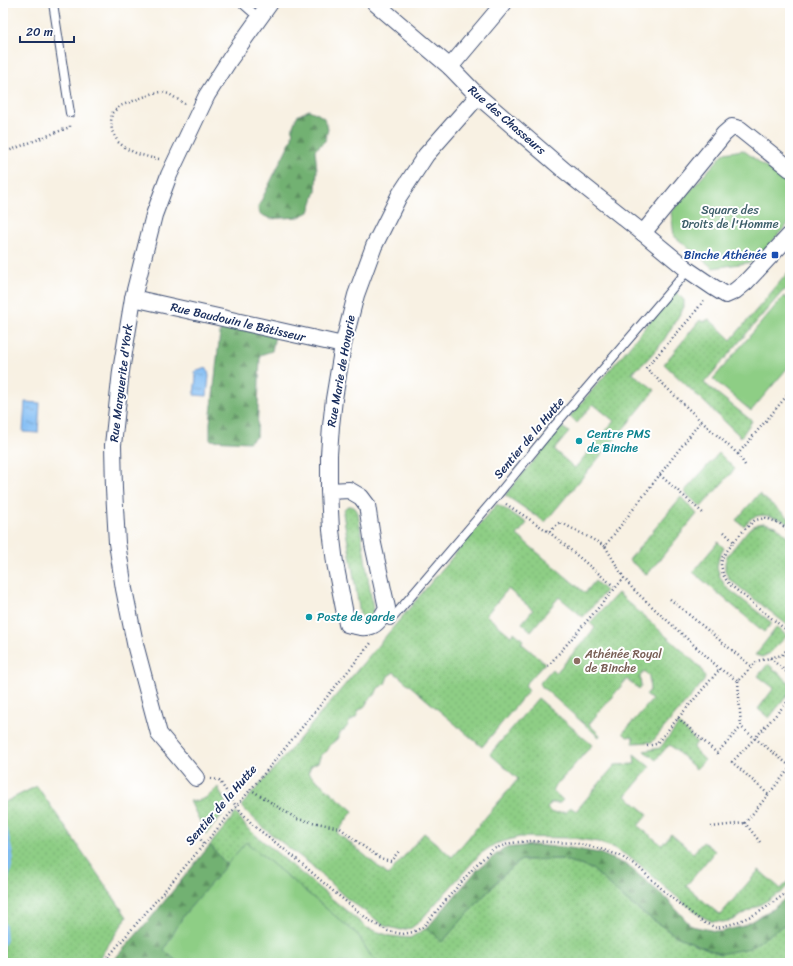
<svg xmlns="http://www.w3.org/2000/svg" width="793" height="966" font-family="Sriracha,sans-serif">
<defs>
<pattern id="grass-dots" width="8" height="8" patternUnits="userSpaceOnUse"><rect width="8" height="8" fill="#8ece85"/><path d="M2 2h.1M6 6h.1" fill="none" stroke="#7ab175" stroke-width="1.8" stroke-linecap="round"/></pattern>
<pattern id="forest-firs" width="22" height="20" patternUnits="userSpaceOnUse"><rect width="22" height="20" fill="#72b172"/><path d="M5 1l3.5 6h-7zM16 11l3.5 6h-7z" fill="#5d9061"/></pattern>
<pattern id="water-ripples" width="26" height="14" patternUnits="userSpaceOnUse"><rect width="26" height="14" fill="#82bdf4"/><path d="M2 4q2-2 4 0t4 0M15 11q2-2 4 0t4 0" fill="none" stroke="#6a9ac9"/></pattern>
</defs>
<rect width="100%" height="100%" fill="#fff"/>
<filter id="ink" filterUnits="userSpaceOnUse"><feTurbulence type="fractalNoise" baseFrequency=".025" numOctaves="2"/><feDisplacementMap in="SourceGraphic" scale="8" xChannelSelector="R" yChannelSelector="G"/><feConvolveMatrix kernelMatrix="1 2 1 2 8 2 1 2 1" color-interpolation-filters="sRGB"/></filter>
<filter id="wash" filterUnits="userSpaceOnUse"><feTurbulence type="fractalNoise" baseFrequency=".012" numOctaves="4" result="noise"/><feDisplacementMap in="SourceGraphic" scale="16" xChannelSelector="R" yChannelSelector="G"/><feGaussianBlur stdDeviation="0.9" result="paint"/><feColorMatrix in="noise" values="0 0 0 0 0 0 0 0 0 0 0 0 0 0 0 0 0 1.4 0 .05"/><feComposite in="paint" operator="in"/></filter>
<g filter="url(#wash)">
<rect width="100%" height="100%" fill="#f8f1e3"/>
<g fill="url(#grass-dots)" stroke="#547e72">
<polygon points="790,270 790,287 782,292 704,383 752,421 741,437 664,364 700,320 703,322 709,319 731,340"/>
<polygon points="675,291 684,300 684,307 662,343 644,363 632,373 655,390 629,422 545,522 505,495 562,427 569,432 554,450 575,468 614,421 593,404 577,423 570,416 619,359"/>
<polygon points="719,453 735,469 701,507 684,492"/>
<path d="M759 494 790 519V523C779 519 765 512 754 517 750 518 747 523 744 526L736 520Z"/>
<polygon points="681,497 697,514 647,575 629,560"/>
<polygon points="497,504 527,523 517,535 585,593 595,581 606,591 583,617 559,597 531,631 522,623 533,610 508,589 486,615 511,636 514,632 523,640 521,643 545,663 525,685 529,690 482,747 394,672 388,676 385,684 378,688 375,695 369,699 365,706 359,710 356,717 350,721 346,728 340,733 337,739 331,744 327,751 321,755 318,762 311,766 308,773 353,811 337,833 349,842 388,875 424,833 452,857 518,779 490,754 538,698 592,745 552,790 563,800 560,803 551,803 547,808 552,813 566,812 570,807 576,811 615,765 635,764 634,754 650,767 626,796 648,814 638,826 662,845 671,834 693,853 703,842 715,851 686,886 720,915 759,870 781,889 790,879 790,883 782,892 733,920 723,922 711,921 699,915 666,888 638,863 615,848 598,842 574,838 519,837 495,844 480,854 419,922 411,928 401,930 385,926 345,897 310,864 267,831 241,806 285,756"/>
<path d="M349 506C355 506 356 509 358 513L373 609V615L369 618 363 617 360 614 343 513C344 509 345 507 349 506Z"/>
<polygon points="764,523 776,526 790,539 790,627 729,579 725,571 725,563 727,556 749,529 757,524"/>
<polygon points="718,542 724,548 719,557 717,567 720,577 726,587 772,623 764,632 693,572"/>
<polygon points="618,593 686,654 701,668 705,677 704,681 652,742 633,743 633,736 627,737 623,733 652,700 646,695 650,690 649,676 644,671 640,676 641,687 639,689 627,679 589,724 600,735 599,737 539,684 552,669 556,673 595,628 590,623"/>
<polygon points="777,627 787,636 770,653 762,657 755,655"/>
<polygon points="768,664 790,683 790,692 769,718 758,709 774,688 758,676"/>
<polygon points="679,724 697,742 693,748 705,760 696,769 670,745 666,748 656,760 644,751 660,748"/>
<polygon points="37,786 127,917 96,963 3,963 3,803"/>
<path d="M218 787 228 808 206 834 190 801C205 801 208 797 218 787Z"/>
<polygon points="236,813 247,828 367,928 390,936 410,938 427,928 442,942 500,878 521,860 562,859 592,869 628,902 676,936 720,954 788,922 790,922 790,963 379,963 370,955 358,935 246,842 227,865 210,845"/>
</g>
<g fill="url(#forest-firs)" stroke="#467068">
<polygon points="309,110 318,114 324,118 328,129 325,141 315,150 317,170 316,191 309,212 299,217 282,218 271,219 260,214 258,207 292,138 293,126 297,116"/>
<polygon points="222,318 276,330 272,351 260,355 257,436 249,442 210,440 210,423 219,341"/>
<polygon points="210,845 227,865 184,915 165,950 179,963 111,963 150,919"/>
<polygon points="532,845 570,848 599,853 627,865 667,899 691,926 720,932 743,926 774,908 790,894 790,922 788,922 750,948 720,954 676,936 628,902 592,869 562,859 521,860 500,878 442,942 427,928 477,870 504,848"/>
</g>
<g fill="#8ece85" stroke="#547e72">
<polygon points="743,150 790,185 786,193 789,223 753,262 713,268 674,236 671,212 724,153"/>
<polygon points="784,296 790,301 790,365 751,411 713,379"/>
<polygon points="246,842 358,935 370,955 379,963 179,963 164,950 184,915"/>
</g>
<g fill="url(#water-ripples)" stroke="#4e76a9">
<polygon points="207,368 209,376 207,396 194,395 196,378 194,372"/>
<polygon points="25,402 40,403 38,433 23,432"/>
</g>
<g fill="none" stroke-linecap="round" stroke-linejoin="round">
<g stroke="#82bdf4" stroke-width="5.5">
<polyline points="3,828 5,830 11,858 3,893"/>
<polyline points="3,925 4,939 3,942"/>
</g>
</g>
</g>
<g filter="url(#ink)">
<g fill="none" stroke-linecap="round" stroke-linejoin="round">
<defs>
<g id="service">
<polyline points="53,3 70,113"/>
<polyline points="242,3 259,18"/>
<polyline points="390,621 496,497 555,425 688,270"/>
</g>
<g id="minor">
<polyline points="375,3 450,67 478,96 565,171 643,233 688,270 713,287 726,295 735,291 746,282 790,235"/>
<polyline points="450,67 504,3"/>
<polyline points="643,233 724,134 732,127 740,129 790,169"/>
<polyline points="133,298 343,345"/>
<path d="M329 491 349 490 361 497 367 505 373 544 387 608C375 629 370 630 347 624L335 563 331 530 329 491V455L331 426 334 399 343 345 356 295 374 246 399 196 426 155 478 96"/>
<polyline points="196,778 159,734 136,648 124,589 117,543 114,489 113,445 121,371 133,298 154,215 169,175 207,95 230,59 270,3"/>
</g>
</defs>
<use href="#service" stroke="#3c4c72" stroke-width="10"/>
<use href="#minor" stroke="#3c4c72" stroke-width="18"/>
<g stroke="#3c4c72" stroke-width="2.5" stroke-dasharray="1 3" stroke-linecap="butt">
<polyline points="3,153 70,127 70,125"/>
<polyline points="159,159 152,158 138,154 127,149 118,142 112,131 111,122 112,113 120,106 154,93 162,92 169,94 185,104"/>
<polyline points="701,421 646,368 693,315 704,300"/>
<polyline points="738,454 701,421 605,546 624,578 633,589 720,669 738,681 757,661 782,655 790,646"/>
<polyline points="745,465 738,454 790,392"/>
<polyline points="660,475 704,514"/>
<polyline points="506,504 549,532 560,522 605,546"/>
<polyline points="549,532 616,588"/>
<polyline points="724,532 734,542"/>
<polyline points="790,532 779,523 766,518 755,520 742,532 723,556 721,564 723,575 729,584 790,633"/>
<polyline points="670,599 751,666"/>
<polyline points="770,658 790,675"/>
<polyline points="548,666 624,578"/>
<polyline points="738,681 741,727 790,766"/>
<polyline points="678,718 717,753 741,727"/>
<polyline points="647,746 656,744 720,669"/>
<polyline points="211,779 219,780 236,806 254,826 293,856 333,891 370,921 388,931 403,934 413,932 423,927 476,865 493,849 511,843 528,841 575,843 600,849 619,855 638,867 673,899 703,922 717,928 735,923 758,913 785,894 790,889"/>
<polyline points="250,789 297,819 317,823 340,828 364,847 380,858 391,861 399,851"/>
<polyline points="768,794 732,762 755,738 790,699"/>
<polyline points="711,827 745,823"/>
<polyline points="199,836 203,844"/>
<polyline points="760,842 745,823 790,768"/>
<polyline points="103,963 263,775 371,643"/>
</g>
<use href="#service" stroke="#fff" stroke-width="8"/>
<use href="#minor" stroke="#fff" stroke-width="16"/>
</g>
</g>
<rect fill="#1a4fb4" stroke="#fff" stroke-width="1.5" x="771" y="251" width="8" height="8" rx="2"/>
<g fill="#0f9aa8" stroke="#fff" stroke-width="1.5">
<circle cx="579" cy="441" r="4"/>
<circle cx="309" cy="617" r="4"/>
</g>
<circle fill="#8d6e63" stroke="#fff" stroke-width="1.5" cx="577" cy="661" r="4"/>
<g text-anchor="middle" stroke-width="4" stroke-linejoin="round" paint-order="stroke">
<g font-size="12" fill="#1b2f5e" stroke="#fff">
<text transform="translate(507 120) rotate(41)" y="4">Rue des Chasseurs</text>
<text transform="translate(238 322) rotate(13)" y="4">Rue Baudouin le Bâtisseur</text>
<text transform="translate(341 371) rotate(-80)" y="4">Rue Marie de Hongrie</text>
<text transform="translate(121 383) rotate(-83)" y="4">Rue Marguerite d'York</text>
<text transform="translate(529 438) rotate(-50)" y="4">Sentier de la Hutte</text>
<text transform="translate(221 805) rotate(-49)" y="4">Sentier de la Hutte</text>
</g>
<g font-size="12" fill="#3e5f6a" stroke="#fff">
<text x="730" y="214">Square des<tspan x="730" dy="14">Droits de l'Homme</tspan></text>
</g>
<g font-size="12" fill="#164399" stroke="#fff" text-anchor="end">
<text x="767" y="259">Binche Athénée</text>
</g>
<g font-size="12" fill="#0d838f" stroke="#fff" text-anchor="start">
<text x="587" y="438">Centre PMS<tspan x="587" dy="14">de Binche</tspan></text>
<text x="317" y="621">Poste de garde</text>
</g>
<g font-size="12" fill="#785e54" stroke="#fff" text-anchor="start">
<text x="585" y="658">Athénée Royal<tspan x="585" dy="14">de Binche</tspan></text>
</g>
</g>
<rect width="793" height="966" fill="none" stroke="#fff" stroke-width="16"/>
<path d="M20 36v6h54v-6" fill="none" stroke="#1b2f5e" stroke-width="2"/>
<text x="26" y="36" font-size="12" fill="#1b2f5e" stroke="#ffffff" stroke-width="3" paint-order="stroke">20 m</text>
</svg>
